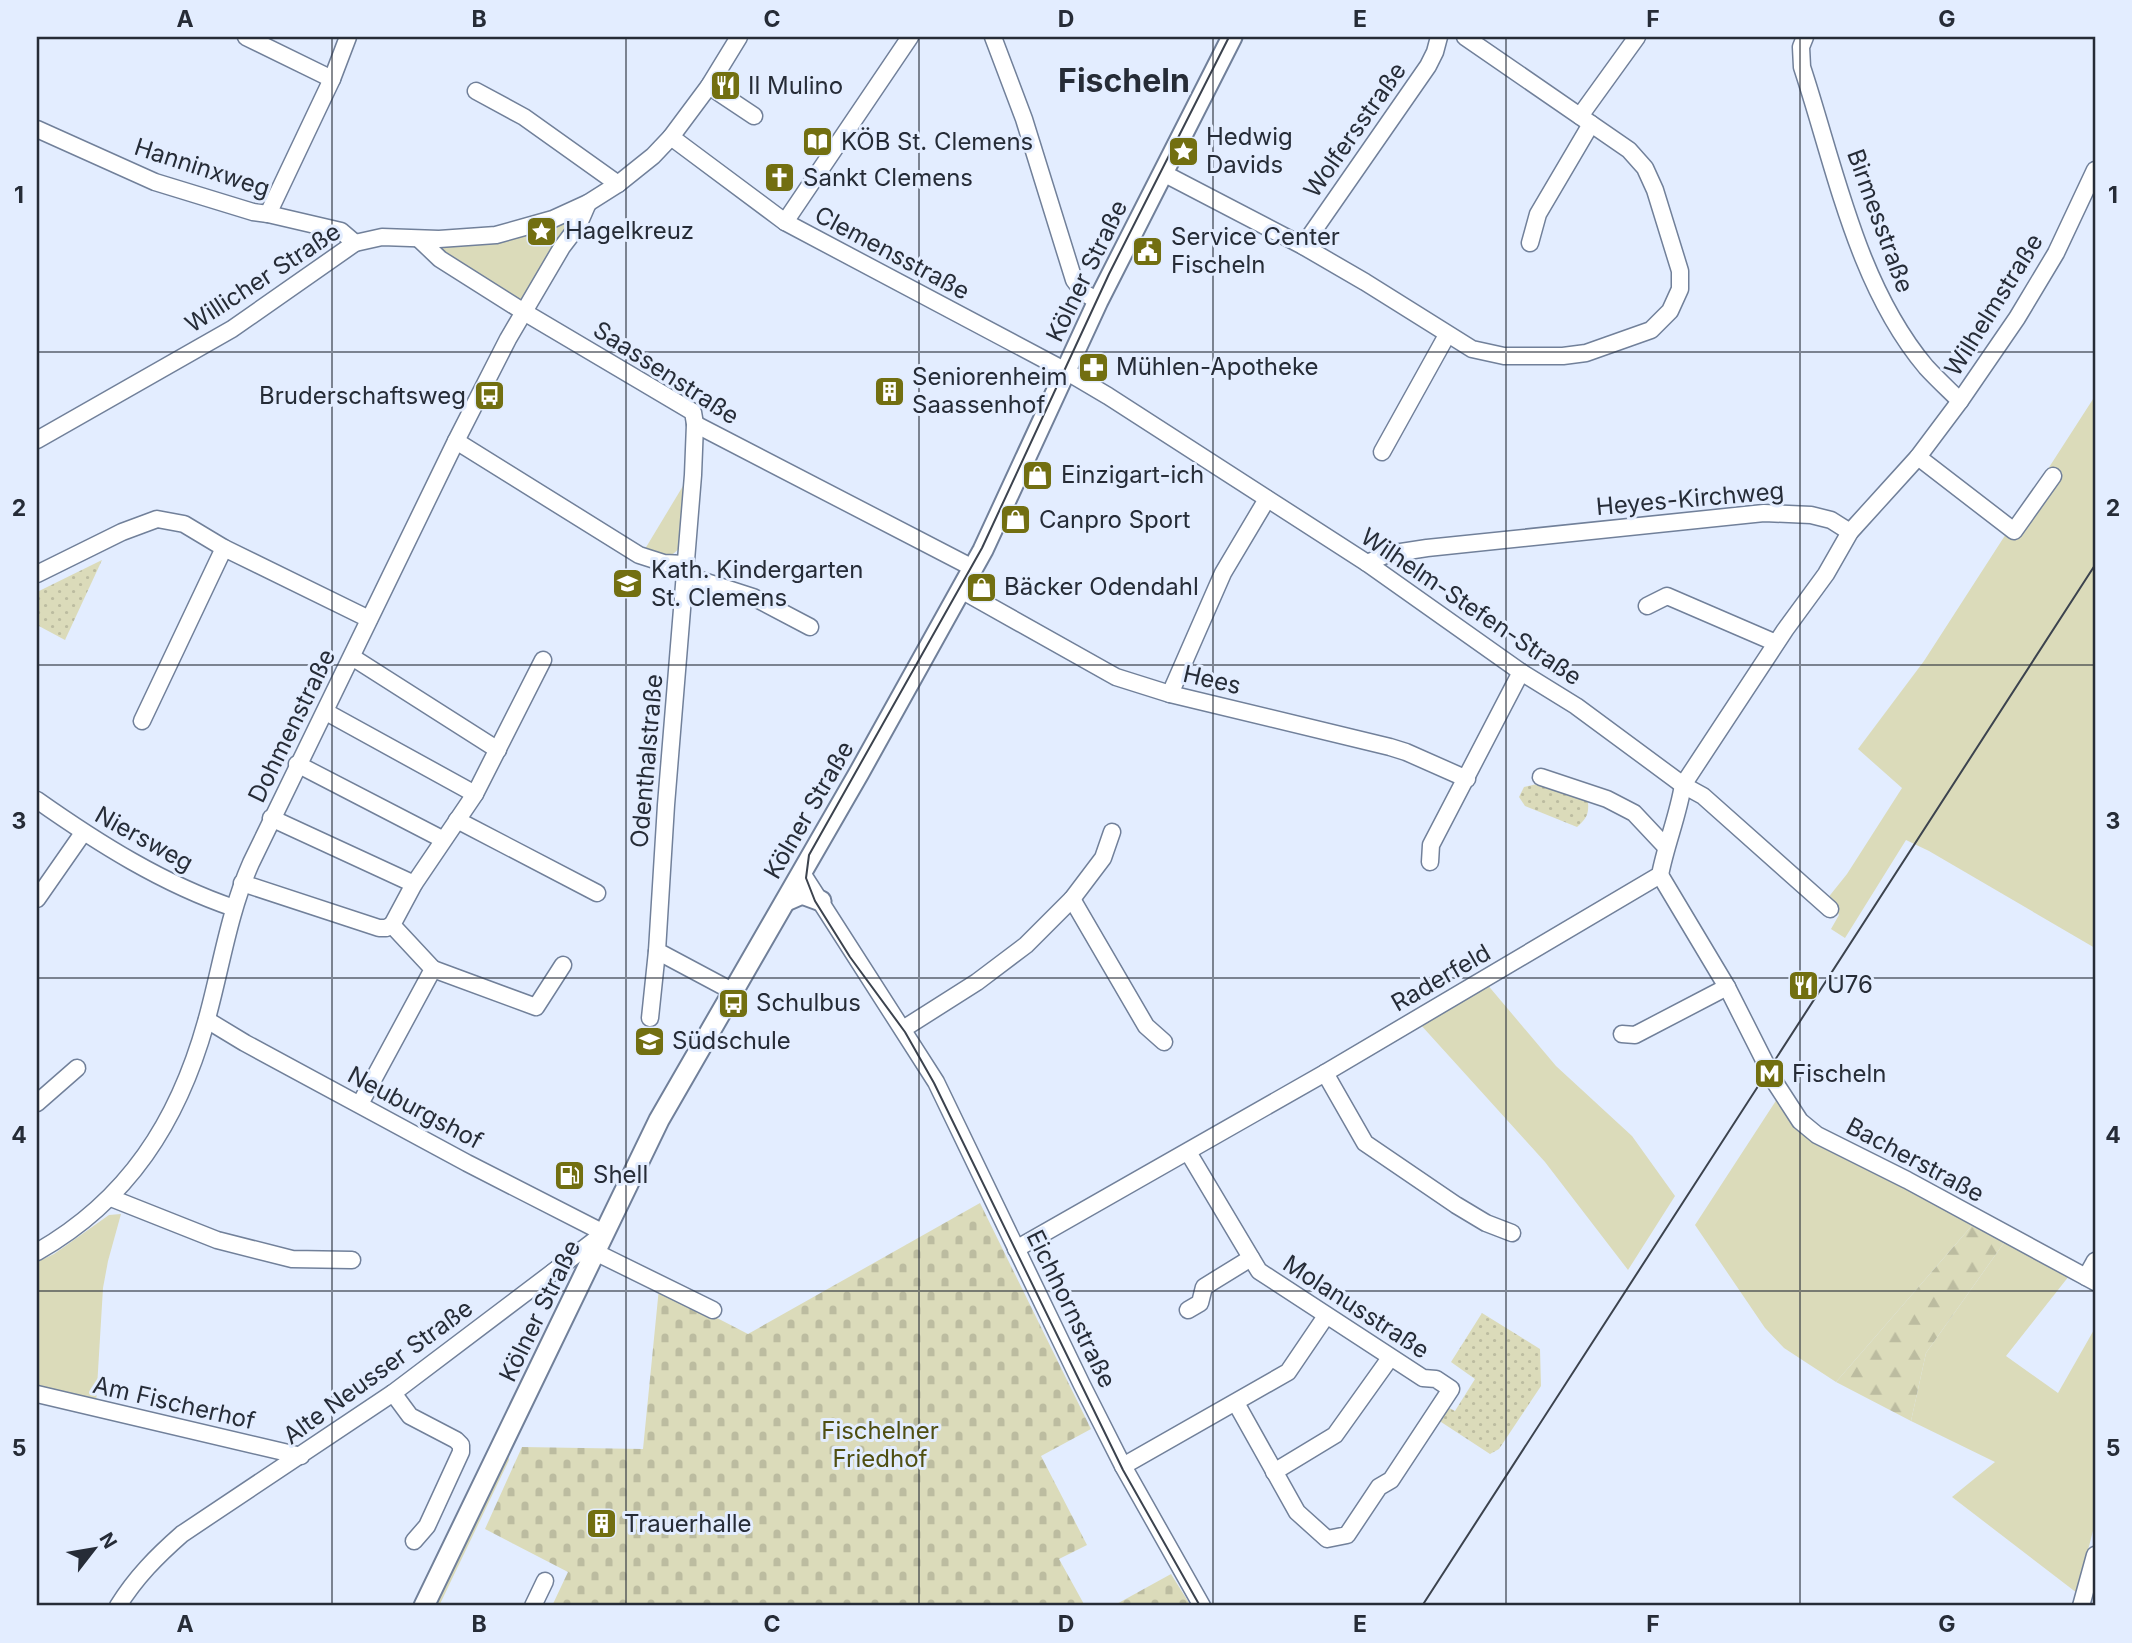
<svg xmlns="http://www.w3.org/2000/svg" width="2132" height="1643" font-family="Inter,sans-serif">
<defs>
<pattern id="forest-firs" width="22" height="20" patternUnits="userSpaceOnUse" patternTransform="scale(1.75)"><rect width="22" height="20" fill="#dbdbba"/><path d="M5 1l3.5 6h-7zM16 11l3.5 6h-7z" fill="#bcbca0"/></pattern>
<pattern id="cemetery-stones" width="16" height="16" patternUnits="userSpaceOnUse" patternTransform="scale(1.75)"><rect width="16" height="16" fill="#dbdbba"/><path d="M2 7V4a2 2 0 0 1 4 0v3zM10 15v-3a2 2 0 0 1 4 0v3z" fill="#bcbca0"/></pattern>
<pattern id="park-dots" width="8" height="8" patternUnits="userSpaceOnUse" patternTransform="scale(1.75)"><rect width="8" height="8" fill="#dbdbba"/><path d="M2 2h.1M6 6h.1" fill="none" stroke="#bcbca0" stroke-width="1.8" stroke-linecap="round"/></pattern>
</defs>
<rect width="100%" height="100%" fill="#e3edff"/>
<g fill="#dbdbba">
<polygon points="563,222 570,224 521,305 439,249 443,245"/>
<polygon points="2095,396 2095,948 1929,851 1906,840 1845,938 1831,929 1839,915 1827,899 1847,874 1902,788 1858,749 1924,661"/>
<path d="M686 481C685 500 692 554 666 556 660 556 651 551 645 549Z"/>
<polygon points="1486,983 1556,1066 1632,1136 1675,1196 1628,1270 1545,1162 1420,1024"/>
<polygon points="1779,1096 1795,1120 1975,1222 1836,1382 1784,1348 1765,1328 1695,1225"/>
<polygon points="121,1214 108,1261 103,1288 96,1404 37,1389 37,1262 54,1254 109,1215"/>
<polygon points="2006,1240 2069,1276 2006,1356 2058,1393 2095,1328 2095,1523 2077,1593 1952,1497 1995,1462 1911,1421 1926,1353"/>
<polygon points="508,1446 509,1460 439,1606 432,1606"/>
</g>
<polygon fill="url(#forest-firs)" points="1975,1222 2006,1240 1926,1353 1911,1421 1836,1382"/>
<g fill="url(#cemetery-stones)">
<polygon points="980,1203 1091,1429 1041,1456 1087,1545 1059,1559 1085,1606 552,1606 568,1572 485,1529 522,1447 643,1449 659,1288 748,1334"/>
<polygon points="1171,1574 1191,1606 1113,1606"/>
</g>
<g fill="url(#park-dots)">
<polygon points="102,560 65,640 37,625 37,592"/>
<path d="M1537 784 1588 802C1589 815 1586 819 1577 827L1525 806 1519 797 1524 787Z"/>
<polygon points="1482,1313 1540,1349 1541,1386 1499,1449 1490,1454 1438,1420 1447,1407 1455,1411 1475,1379 1451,1362"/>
</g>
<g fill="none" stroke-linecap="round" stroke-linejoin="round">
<defs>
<g id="minor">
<polyline points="246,37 332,79"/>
<polyline points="993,37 1024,119 1074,280 1084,293 1098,301"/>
<path d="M1805 37 1801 47 1802 67C1835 167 1857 285 1926 367 1937 379 1949 390 1960 401"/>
<polyline points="709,86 754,116"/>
<polyline points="476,91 524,117 618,184"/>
<polyline points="1580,116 1637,37"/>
<polyline points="37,129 155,182 253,212 268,214 341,231 355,243"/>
<polyline points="671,137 785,222 1064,370 1108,396 1367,563 1521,672 1576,706 1683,785 1703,796 1830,909"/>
<polyline points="1163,173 1303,246 1365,282 1472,349 1504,356 1563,356 1586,353 1651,330 1670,311 1680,289 1680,271 1655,190 1645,168 1629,150 1465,37"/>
<polyline points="268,214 332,79 348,37"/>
<polyline points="785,222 910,37"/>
<polyline points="419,239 440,259 524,312 693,412 695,424 693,475 666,805 657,951 732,991"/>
<polyline points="1530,243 1538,214 1591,124"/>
<polyline points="1303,246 1428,66 1435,52 1439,37"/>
<polyline points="695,424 973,568"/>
<polyline points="37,440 232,329 355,243 382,237 439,239 496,235 553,219 588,203 618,184 653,156 671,137 709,86 739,37"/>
<polyline points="456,441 639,555 664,563 685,564"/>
<polyline points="1382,452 1447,335"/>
<polyline points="1918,457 2014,531 2053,476"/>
<polyline points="1367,563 1388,554 1427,548 1764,513 1811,515 1831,520 1850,532"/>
<polyline points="37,574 122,532 157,519 184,524 224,548 369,619"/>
<polyline points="685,575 753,597 810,627"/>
<polyline points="961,590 1116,677 1170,694 1390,747 1406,752 1467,779"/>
<polyline points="1647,606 1667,596 1776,643"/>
<polyline points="352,657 498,750"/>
<polyline points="1170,694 1223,573 1267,499"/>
<polyline points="326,712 475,794"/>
<polyline points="142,721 224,548"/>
<polyline points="297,764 442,839"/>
<polyline points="1541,777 1607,799 1634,813 1665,846"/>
<path d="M37 800C98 843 163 884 234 908"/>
<polyline points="271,818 414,884"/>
<polyline points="457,820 597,893"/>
<polyline points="1430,862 1431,845 1521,672"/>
<polyline points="802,873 936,1082 1082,1385 1123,1466 1202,1606"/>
<polyline points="1660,875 1727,987 1776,1084 1800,1121 1817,1135 1907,1180 2095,1282"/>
<polyline points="242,883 379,928 386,928 392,925"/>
<polyline points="37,899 83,833"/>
<polyline points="1072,899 1146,1026 1164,1042"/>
<polyline points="433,969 536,1007 563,965"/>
<polyline points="650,1018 657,951"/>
<polyline points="207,1020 245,1043 467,1163 604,1233 552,1273"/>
<polyline points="903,1029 977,982 1026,945 1072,899 1103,858 1112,832"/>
<polyline points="1622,1034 1635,1035 1727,987"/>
<polyline points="1325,1073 1365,1143 1456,1205 1486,1223 1512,1233"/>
<polyline points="37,1103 77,1068"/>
<polyline points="360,1104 433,969 392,925 414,884 475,794 543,660"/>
<polyline points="1188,1152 1259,1271 1423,1378 1436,1379 1451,1389 1391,1480 1379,1487 1347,1535 1327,1539 1297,1512 1236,1403"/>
<polyline points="111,1198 217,1240 292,1259 352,1260"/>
<path d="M1016 1249 1325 1073 1660 875C1666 844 1678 816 1683 785L1785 630 1826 574 1850 532 1918 457 1960 401 2017 318 2056 253 2095 170"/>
<path d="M37 1252C128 1200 178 1122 206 1022 221 969 228 915 251 863L456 441 508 339 562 247 578 226 588 203"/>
<polyline points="595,1252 713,1310"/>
<polyline points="2086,1277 2095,1261"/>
<polyline points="1188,1310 1200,1303 1204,1287 1251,1258"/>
<polyline points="393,1393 410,1416 456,1440 461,1445 461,1452 427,1526 414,1541"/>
<polyline points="37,1394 301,1456"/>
<polyline points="1123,1466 1288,1372 1326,1316"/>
<polyline points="1274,1472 1335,1435 1390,1358"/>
<path d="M118 1606C136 1577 157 1556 182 1534L393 1393 561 1266"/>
<polyline points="533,1606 545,1581"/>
<polyline points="2081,1606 2095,1555"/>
</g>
<g id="major">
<polyline points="786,901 802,894 821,901"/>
<polyline points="424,1606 659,1120 859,773 983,550 1098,301 1232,37"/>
</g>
</defs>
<use href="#minor" stroke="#71809a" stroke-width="19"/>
<use href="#major" stroke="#71809a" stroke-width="23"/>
<use href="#minor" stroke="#fff" stroke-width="16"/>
<use href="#major" stroke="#fff" stroke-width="19"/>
<g stroke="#3c434e" stroke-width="2">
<polyline points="1200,1606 1123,1470 934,1083 905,1032 850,957 815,901 806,878 809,855 982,548 1109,274 1229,37"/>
<polyline points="1422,1606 2095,565"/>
</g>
</g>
<path fill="none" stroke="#262c37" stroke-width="2" stroke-opacity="0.55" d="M332 37V1606M626 37V1606M919 37V1606M1213 37V1606M1506 37V1606M1800 37V1606M37 352H2095M37 665H2095M37 978H2095M37 1291H2095"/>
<defs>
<symbol id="restaurant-square" viewBox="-11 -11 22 22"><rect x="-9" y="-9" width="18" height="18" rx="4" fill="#726f11" stroke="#e3edff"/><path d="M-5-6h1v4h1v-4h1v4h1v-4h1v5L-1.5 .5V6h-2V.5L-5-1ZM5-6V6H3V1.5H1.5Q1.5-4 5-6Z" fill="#fff"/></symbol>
<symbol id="library-square" viewBox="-11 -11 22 22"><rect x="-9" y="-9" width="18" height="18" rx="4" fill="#726f11" stroke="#e3edff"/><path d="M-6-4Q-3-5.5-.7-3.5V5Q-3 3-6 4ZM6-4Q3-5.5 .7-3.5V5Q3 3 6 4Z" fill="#fff"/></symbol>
<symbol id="sight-square" viewBox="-11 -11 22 22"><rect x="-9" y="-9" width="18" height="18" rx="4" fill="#726f11" stroke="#e3edff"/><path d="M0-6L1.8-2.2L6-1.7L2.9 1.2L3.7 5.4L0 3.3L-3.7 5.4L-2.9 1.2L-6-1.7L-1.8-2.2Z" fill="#fff"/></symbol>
<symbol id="church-square" viewBox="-11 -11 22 22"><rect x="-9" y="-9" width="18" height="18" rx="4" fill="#726f11" stroke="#e3edff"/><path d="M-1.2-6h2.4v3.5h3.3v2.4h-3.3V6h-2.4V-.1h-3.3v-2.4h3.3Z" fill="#fff"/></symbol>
<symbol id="civic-square" viewBox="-11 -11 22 22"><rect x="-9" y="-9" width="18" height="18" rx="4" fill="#726f11" stroke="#e3edff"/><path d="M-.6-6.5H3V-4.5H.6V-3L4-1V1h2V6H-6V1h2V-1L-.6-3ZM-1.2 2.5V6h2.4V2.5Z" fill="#fff"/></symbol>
<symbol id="pharmacy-square" viewBox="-11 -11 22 22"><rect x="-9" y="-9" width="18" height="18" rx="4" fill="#726f11" stroke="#e3edff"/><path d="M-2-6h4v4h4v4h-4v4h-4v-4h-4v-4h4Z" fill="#fff"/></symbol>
<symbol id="building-square" viewBox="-11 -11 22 22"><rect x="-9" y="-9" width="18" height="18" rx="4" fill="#726f11" stroke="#e3edff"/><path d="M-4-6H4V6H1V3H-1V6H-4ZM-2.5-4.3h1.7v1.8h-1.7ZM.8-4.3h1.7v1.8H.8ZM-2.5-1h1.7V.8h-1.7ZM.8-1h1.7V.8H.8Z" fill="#fff"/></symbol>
<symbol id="bus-square" viewBox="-11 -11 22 22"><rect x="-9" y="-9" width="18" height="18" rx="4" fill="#726f11" stroke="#e3edff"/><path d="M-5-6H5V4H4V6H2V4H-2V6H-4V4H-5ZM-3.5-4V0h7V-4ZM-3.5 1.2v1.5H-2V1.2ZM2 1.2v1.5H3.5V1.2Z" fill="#fff"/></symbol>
<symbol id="shop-square" viewBox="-11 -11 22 22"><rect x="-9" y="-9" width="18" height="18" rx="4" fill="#726f11" stroke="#e3edff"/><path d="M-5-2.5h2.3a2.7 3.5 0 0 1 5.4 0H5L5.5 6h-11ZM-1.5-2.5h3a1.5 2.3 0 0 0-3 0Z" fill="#fff"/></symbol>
<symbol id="school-square" viewBox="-11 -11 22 22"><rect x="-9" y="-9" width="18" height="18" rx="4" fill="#726f11" stroke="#e3edff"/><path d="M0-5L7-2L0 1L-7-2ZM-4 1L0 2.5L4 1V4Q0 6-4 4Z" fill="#fff"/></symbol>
<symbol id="metro-square" viewBox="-11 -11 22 22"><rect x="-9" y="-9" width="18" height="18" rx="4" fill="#726f11" stroke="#e3edff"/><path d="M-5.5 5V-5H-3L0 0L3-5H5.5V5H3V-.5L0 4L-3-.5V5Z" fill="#fff"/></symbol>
<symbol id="fuel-square" viewBox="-11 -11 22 22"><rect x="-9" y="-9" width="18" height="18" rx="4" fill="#726f11" stroke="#e3edff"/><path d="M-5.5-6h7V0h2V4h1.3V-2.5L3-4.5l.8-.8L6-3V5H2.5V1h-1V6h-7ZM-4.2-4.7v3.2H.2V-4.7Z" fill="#fff"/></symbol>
</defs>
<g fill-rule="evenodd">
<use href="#restaurant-square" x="708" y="68" width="35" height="35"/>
<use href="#library-square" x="800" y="124" width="35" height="35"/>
<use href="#sight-square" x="1166" y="134" width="35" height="35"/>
<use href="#church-square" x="762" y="160" width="35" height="35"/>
<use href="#sight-square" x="524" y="214" width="35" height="35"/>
<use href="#civic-square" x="1130" y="234" width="35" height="35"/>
<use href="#pharmacy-square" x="1076" y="350" width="35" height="35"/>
<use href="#building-square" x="872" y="374" width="35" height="35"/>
<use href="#bus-square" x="472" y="378" width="35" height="35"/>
<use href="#shop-square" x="1020" y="458" width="35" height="35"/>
<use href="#shop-square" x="998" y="502" width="35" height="35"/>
<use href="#school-square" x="610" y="566" width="35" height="35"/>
<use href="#shop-square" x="964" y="570" width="35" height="35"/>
<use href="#restaurant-square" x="1786" y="968" width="35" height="35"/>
<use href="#bus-square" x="716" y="986" width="35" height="35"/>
<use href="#school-square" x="632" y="1024" width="35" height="35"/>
<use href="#metro-square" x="1752" y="1056" width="35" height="35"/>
<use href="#fuel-square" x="552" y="1158" width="35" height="35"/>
<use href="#building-square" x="584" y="1506" width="35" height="35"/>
</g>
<g text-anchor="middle" stroke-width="6" stroke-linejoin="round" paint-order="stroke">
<g font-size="24" fill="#262c37" stroke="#e3edff" text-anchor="start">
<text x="748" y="94">Il Mulino</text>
<text x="1206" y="145">Hedwig<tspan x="1206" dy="28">Davids</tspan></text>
<text x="841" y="150">KÖB St. Clemens</text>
<text x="803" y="186">Sankt Clemens</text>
<text x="565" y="239">Hagelkreuz</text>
<text x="1171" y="245">Service Center<tspan x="1171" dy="28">Fischeln</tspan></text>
<text x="1116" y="375">Mühlen-Apotheke</text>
<text x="912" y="385">Seniorenheim<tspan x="912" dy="28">Saassenhof</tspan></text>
<text x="466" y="404" text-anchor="end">Bruderschaftsweg</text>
<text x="1061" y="483">Einzigart-ich</text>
<text x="1039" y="528">Canpro Sport</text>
<text x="651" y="578">Kath. Kindergarten<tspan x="651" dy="28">St. Clemens</tspan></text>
<text x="1004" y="595">Bäcker Odendahl</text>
<text x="1827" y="993">U76</text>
<text x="756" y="1011">Schulbus</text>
<text x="672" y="1049">Südschule</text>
<text x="1792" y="1082">Fischeln</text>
<text x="593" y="1183">Shell</text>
<text x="624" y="1532">Trauerhalle</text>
</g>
<g font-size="24" fill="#262c37" stroke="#e3edff">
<text transform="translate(1355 130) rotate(-55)" y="8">Wolfersstraße</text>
<text transform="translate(202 168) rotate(18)" y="8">Hanninxweg</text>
<text transform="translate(1880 221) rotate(70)" y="8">Birmesstraße</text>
<text transform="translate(892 253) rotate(28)" y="8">Clemensstraße</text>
<text transform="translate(1087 271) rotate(-64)" y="8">Kölner Straße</text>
<text transform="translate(263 278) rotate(-33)" y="8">Willicher Straße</text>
<text transform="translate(1994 305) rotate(-58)" y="8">Wilhelmstraße</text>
<text transform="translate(666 373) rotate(33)" y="8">Saassenstraße</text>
<text transform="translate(1690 499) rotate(-5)" y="8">Heyes-Kirchweg</text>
<text transform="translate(1471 607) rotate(34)" y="8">Wilhelm-Stefen-Straße</text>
<text transform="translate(1212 680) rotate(13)" y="8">Hees</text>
<text transform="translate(292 726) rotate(-64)" y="8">Dohmenstraße</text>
<text transform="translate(647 761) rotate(-85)" y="8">Odenthalstraße</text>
<text transform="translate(809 810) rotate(-60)" y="8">Kölner Straße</text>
<text transform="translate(144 839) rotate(29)" y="8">Niersweg</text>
<text transform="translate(1441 978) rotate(-30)" y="8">Raderfeld</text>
<text transform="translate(415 1108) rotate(28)" y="8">Neuburgshof</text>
<text transform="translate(1915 1160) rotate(28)" y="8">Bacherstraße</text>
<text transform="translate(1356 1307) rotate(33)" y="8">Molanusstraße</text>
<text transform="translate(1071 1309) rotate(64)" y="8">Eichhornstraße</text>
<text transform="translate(540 1311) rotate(-64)" y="8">Kölner Straße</text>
<text transform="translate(378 1372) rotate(-36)" y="8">Alte Neusser Straße</text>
<text transform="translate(174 1403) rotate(13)" y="8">Am Fischerhof</text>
</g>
<g font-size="24" fill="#4f4e11" stroke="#e3edff">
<text x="880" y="1439">Fischelner<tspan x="880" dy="28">Friedhof</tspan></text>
</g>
<g font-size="32" font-weight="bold" fill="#262c37" stroke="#e3edff">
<text x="1124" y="92">Fischeln</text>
</g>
</g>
<rect width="2132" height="1643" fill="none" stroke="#e3edff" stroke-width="77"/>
<g transform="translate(94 1549) rotate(59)" stroke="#e3edff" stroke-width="5" paint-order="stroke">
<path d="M0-5L12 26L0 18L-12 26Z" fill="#262c37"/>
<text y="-10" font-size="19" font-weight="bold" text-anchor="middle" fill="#262c37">N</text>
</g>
<rect x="38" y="38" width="2056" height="1566" fill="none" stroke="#262c37" stroke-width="2.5"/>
<g font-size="23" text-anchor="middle" font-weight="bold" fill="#262c37">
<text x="185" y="27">A</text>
<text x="479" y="27">B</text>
<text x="772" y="27">C</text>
<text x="1066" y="27">D</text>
<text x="1360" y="27">E</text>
<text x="1653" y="27">F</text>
<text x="1947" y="27">G</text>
<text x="19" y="203">1</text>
<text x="2113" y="203">1</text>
<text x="19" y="516">2</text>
<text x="2113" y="516">2</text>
<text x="19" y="829">3</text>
<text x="2113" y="829">3</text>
<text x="19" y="1143">4</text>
<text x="2113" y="1143">4</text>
<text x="19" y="1456">5</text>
<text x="2113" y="1456">5</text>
<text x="185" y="1632">A</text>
<text x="479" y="1632">B</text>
<text x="772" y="1632">C</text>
<text x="1066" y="1632">D</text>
<text x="1360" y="1632">E</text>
<text x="1653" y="1632">F</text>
<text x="1947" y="1632">G</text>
</g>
</svg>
